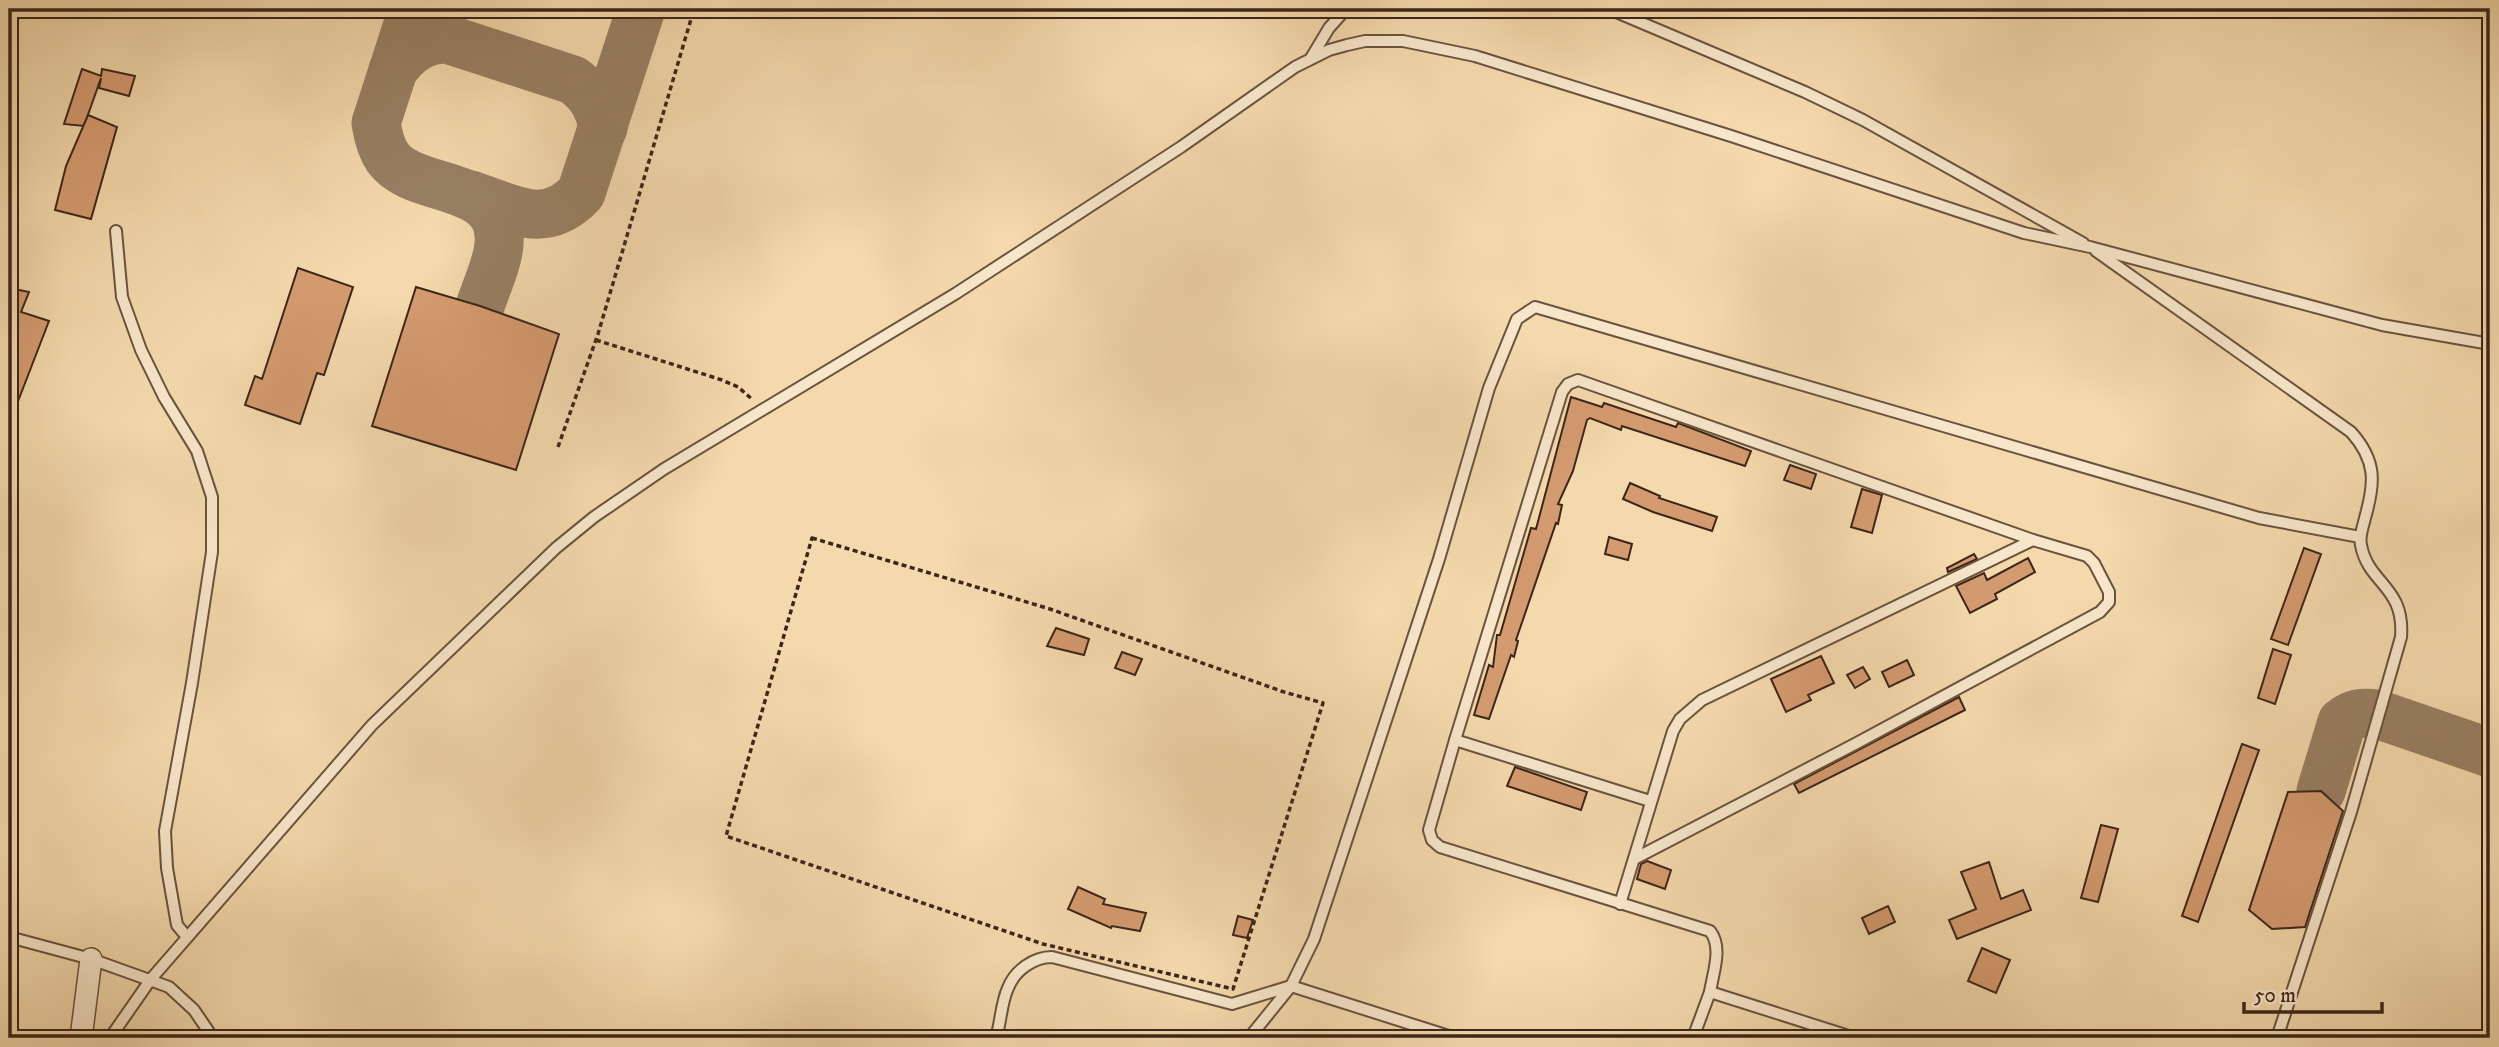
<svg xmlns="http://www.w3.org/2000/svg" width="2499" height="1047" font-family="'IM FELL DW Pica',serif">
<rect width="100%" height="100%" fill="#f4d9ad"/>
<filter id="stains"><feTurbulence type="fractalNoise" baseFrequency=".00286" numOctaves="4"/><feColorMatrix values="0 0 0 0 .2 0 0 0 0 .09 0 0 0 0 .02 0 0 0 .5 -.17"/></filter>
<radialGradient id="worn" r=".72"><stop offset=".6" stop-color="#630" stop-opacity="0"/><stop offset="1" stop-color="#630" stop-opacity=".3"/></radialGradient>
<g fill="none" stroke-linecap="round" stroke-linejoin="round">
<g stroke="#988063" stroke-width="49">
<path d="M413 9 376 123C378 136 381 148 388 158 415 195 504 178 499 244 498 262 486 288 480 306"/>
<path d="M393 70C408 50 423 39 447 39L573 80C591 93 599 106 603 128"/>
<path d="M471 195C514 209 545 231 581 193L641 9"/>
<path d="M2321 791 2342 722C2353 713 2363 712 2377 714L2490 753"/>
</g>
</g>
<g fill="#d59b70" stroke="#3c2619" stroke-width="2">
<polygon points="82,69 101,76 102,69 135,76 129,96 99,88 101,78 84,126 64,124"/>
<polygon points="88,115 117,127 91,219 55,210 66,166"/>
<polygon points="298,268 353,287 324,375 317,373 300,424 245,405 255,376 262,379"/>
<polygon points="416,287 480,306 559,334 516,470 372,426"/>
<polygon points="9,288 29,292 21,312 49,321 10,422"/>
<polygon points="1571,397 1602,407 1604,403 1676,427 1678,423 1751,451 1745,466 1622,426 1621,430 1590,418 1587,420 1573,471 1558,504 1562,505 1558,524 1556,523 1516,640 1518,641 1514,657 1511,655 1489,719 1474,715 1489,665 1493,667 1497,635 1500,635 1531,528 1536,529"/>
<polygon points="1790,465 1816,474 1811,489 1784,480"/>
<polygon points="1630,483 1660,496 1659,498 1717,517 1712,531 1653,512 1623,499"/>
<polygon points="1862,489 1882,495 1872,533 1851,527"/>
<polygon points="1609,537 1632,544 1628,560 1605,554"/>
<polygon points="2304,548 2321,554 2288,645 2271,639"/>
<polygon points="1974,554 1977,559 1948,572 1947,568"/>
<polygon points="2028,558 2035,572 1995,594 1997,599 1970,613 1956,586 1984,573 1987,580"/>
<polygon points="1056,628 1089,639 1084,655 1047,646"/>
<polygon points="2273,649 2291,655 2275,704 2258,698"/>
<polygon points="1122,652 1142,659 1135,675 1115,668"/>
<polygon points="1821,656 1834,683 1808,695 1811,700 1786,712 1771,679"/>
<polygon points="1907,660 1914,675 1889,687 1882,672"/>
<polygon points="1863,667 1870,679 1855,688 1847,675"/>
<polygon points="1959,697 1965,710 1799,793 1794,784"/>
<polygon points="2242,744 2259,750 2198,922 2182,916"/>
<polygon points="1515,767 1587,792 1581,810 1507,786"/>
<polygon points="2321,791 2343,811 2305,927 2272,929 2249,910 2288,792"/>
<polygon points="2101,825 2118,829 2098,902 2081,898"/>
<polygon points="1647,861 1671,870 1665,889 1637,879 1641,864"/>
<polygon points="1989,862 2001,899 2023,890 2031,910 1957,939 1949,920 1976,909 1961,872"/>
<polygon points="1078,887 1105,899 1103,904 1146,913 1140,931 1112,926 1111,928 1068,909"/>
<polygon points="1888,906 1895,922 1869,934 1862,918"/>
<polygon points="1238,916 1253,920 1247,938 1233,935"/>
<polygon points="1982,948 2010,960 1996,993 1968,981"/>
</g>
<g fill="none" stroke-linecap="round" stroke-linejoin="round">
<defs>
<g id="lane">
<polyline points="1609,9 1805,92 1863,120 2083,243"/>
<polyline points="1311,58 1329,28 1346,9"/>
<polyline points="116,231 122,297 141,350 164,397 197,451 212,497 212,552 192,683 165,831 167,868 177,925 187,937"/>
<path d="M2096 251 2351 432C2377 461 2375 483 2365 518 2363 527 2359 536 2361 545 2368 584 2405 586 2401 637L2351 812 2277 1038"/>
<polyline points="1455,740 1650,801"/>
<path d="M1634 859 1855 744 2100 612 2109 602V592L2094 563 2087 556 2033 540 1578 380 1568 384 1562 392 1455 740 1429 830 1432 840 1440 847 1710 931C1723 947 1713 973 1710 992"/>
<polyline points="1620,904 1673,731 1680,719 1702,700 2033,540"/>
<polyline points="9,937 91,959 169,987 194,1010 213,1038"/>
<polyline points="110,1038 151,979 372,725 556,548 594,517 664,469 955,294 1181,147 1295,67 1329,50 1347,45 1365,41 1403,41 1475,56 1731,136 2024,233 2090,247 2382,325 2490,344"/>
<path d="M996 1038C1001 1022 1001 1003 1008 988 1015 970 1034 957 1052 957L1232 1004 1291 986 1455 1038"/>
<polyline points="1249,1038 1291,986 1314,939 1439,559 1489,388 1517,319 1535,307 2259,518 2360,537"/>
<polyline points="1693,1038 1710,992 1855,1038"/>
</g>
<polyline id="street" points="81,1038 91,959"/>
</defs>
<use href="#lane" stroke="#6a533e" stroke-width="14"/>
<use href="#street" stroke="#6a533e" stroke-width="24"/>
<g stroke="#3c2619" stroke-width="3.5" stroke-dasharray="5 3.5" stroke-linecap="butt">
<polyline points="596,340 722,380 738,387 753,400"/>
<polyline points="558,447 598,334 694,9"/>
<polygon points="812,538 1050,609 1284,692 1323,703 1233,989 1043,944 726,836"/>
</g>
<use href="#lane" stroke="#f8e6ca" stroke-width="10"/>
<use href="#street" stroke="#f8e6ca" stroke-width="21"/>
</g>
<rect width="2499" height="1047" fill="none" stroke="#f4d9ad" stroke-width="35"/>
<rect x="10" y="10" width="2478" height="1026" fill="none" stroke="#3c2619" stroke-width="3.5"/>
<rect x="18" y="18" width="2464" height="1012" fill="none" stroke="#3c2619" stroke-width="2"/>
<path d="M2244 1002v10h138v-10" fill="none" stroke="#3c2619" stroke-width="3.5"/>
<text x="2254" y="1002" font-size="21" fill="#3c2619" stroke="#f8e6ca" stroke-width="5" paint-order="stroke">50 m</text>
<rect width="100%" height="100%" filter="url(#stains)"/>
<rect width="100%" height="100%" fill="url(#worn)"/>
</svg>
